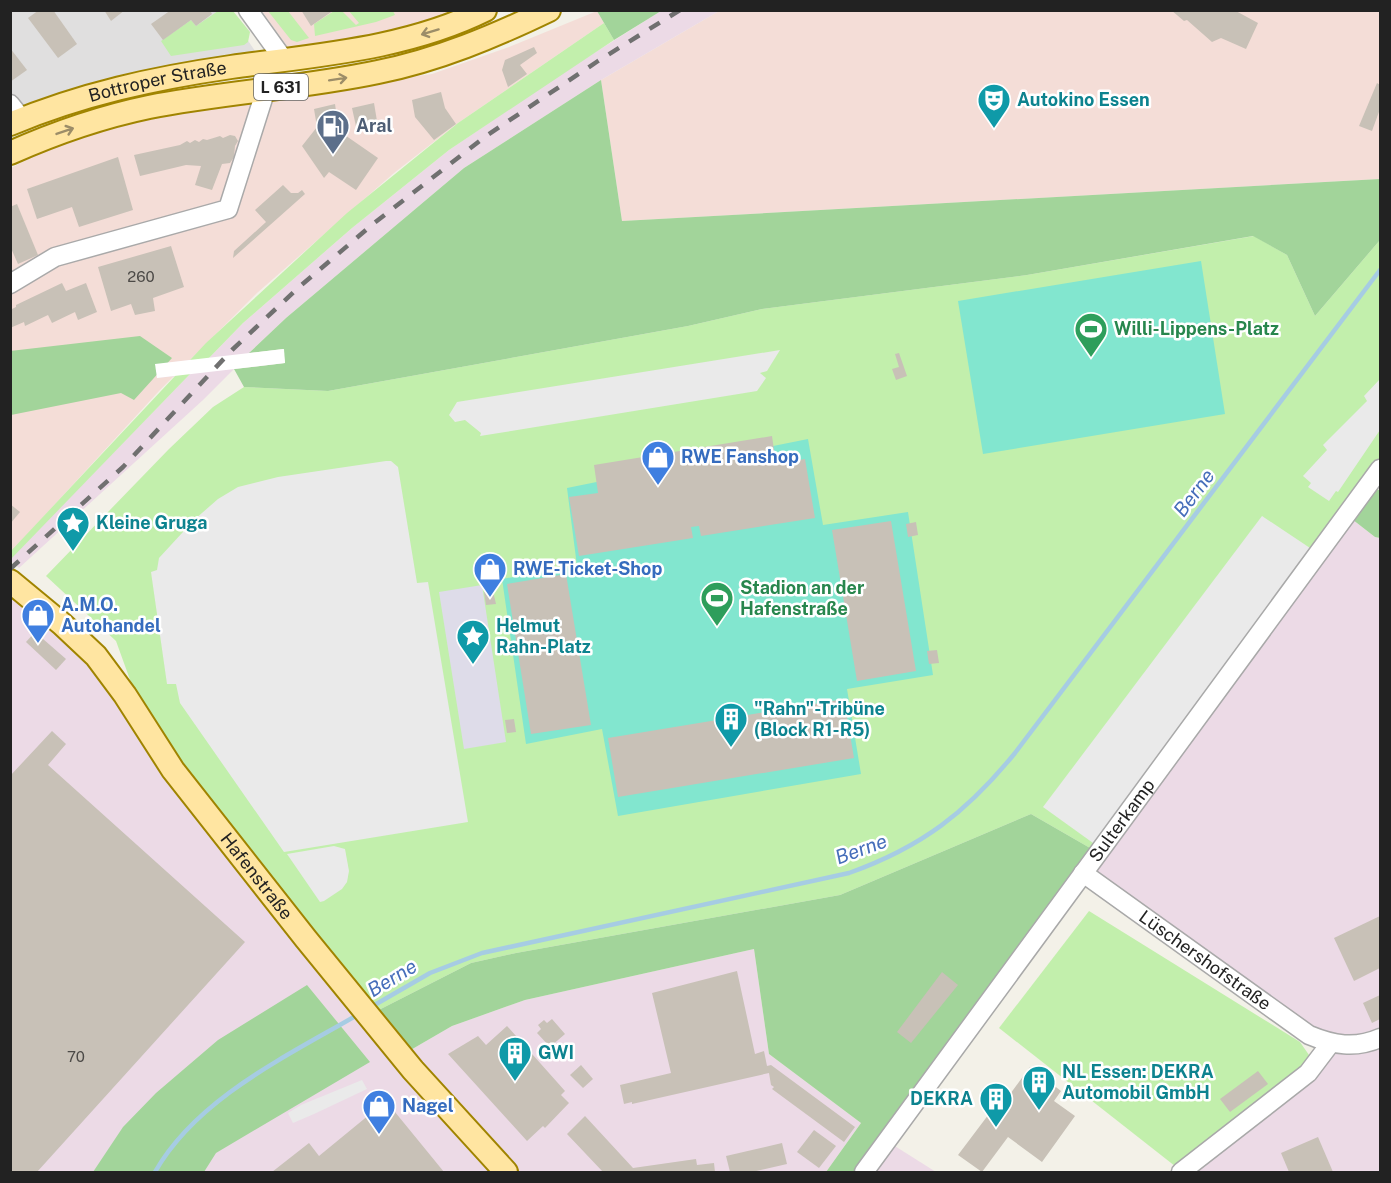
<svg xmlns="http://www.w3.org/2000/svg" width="1391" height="1183" font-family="'Public Sans',sans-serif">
<rect width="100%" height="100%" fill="#f3f1e8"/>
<polygon fill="#e0dfdf" points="11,11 228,11 255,51 195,62 11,117"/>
<g fill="#f4ddd7">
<polygon points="262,11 455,11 360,41 292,53"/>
<polygon points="597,11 604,23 458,123 394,173 257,293 159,391 11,552 11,168 36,155 87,134 160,111 432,74 509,47"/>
<polygon points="719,11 1380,11 1380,179 622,221 601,80"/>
</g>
<g fill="#ecdae6">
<polygon points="661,11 719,11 601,80 464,168 286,318 250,352 285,363 234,369 203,400 19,568 11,561 10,559 189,375 157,378 155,364 209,358 243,323 352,228 449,150 567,70"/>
<polygon points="1348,516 1375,537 1380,538 1380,1036 1330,1042 1085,872"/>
<polygon points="10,586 76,639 504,1172 11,1172"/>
<polygon points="754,949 769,1054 861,1123 826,1172 508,1172 402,1055 452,1026 525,1000"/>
<polygon points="1380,1041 1380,1172 1185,1172 1332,1047"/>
<polygon points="890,1143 936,1172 866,1172"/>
</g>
<g fill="#c2efac">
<polygon points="218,11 233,11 250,32 248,42 244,45 171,56 161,41 191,20 196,26"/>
<polygon points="268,11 288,11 309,38 297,42 291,40"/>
<polygon points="334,11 342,11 356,25 359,23 349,11 393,11 395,15 376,22 315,36 314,24"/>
<polygon points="604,23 614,40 449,150 352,228 243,323 209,358 190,374 11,559 10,552 206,343 347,213 458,123"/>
<polygon points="1254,236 1287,255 1315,316 1380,240 1380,467 1097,852 1031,814 840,895 516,953 471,963 369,1015 146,724 116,641 46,576 169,449 213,407 244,387 328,391 688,326 762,309 1027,275"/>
<polygon points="1089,911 1300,1042 1309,1055 1299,1075 1180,1170 999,1028"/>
</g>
<g fill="#a2d49a">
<polygon points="597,11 597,10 661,11 614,40"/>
<polygon points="601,80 622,221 1380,179 1380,240 1315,316 1287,255 1253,236 1027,275 762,309 688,326 328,391 244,387 234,369 285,363 283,349 249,353 286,318 464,168"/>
<polygon points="140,336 172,358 134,400 121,393 11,415 10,351"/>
<polygon points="1371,484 1380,491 1380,538 1375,537 1348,516"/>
<polygon points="1031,814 1097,852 861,1172 826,1172 861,1123 769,1054 754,949 525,1000 452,1026 402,1055 369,1015 471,963 516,953 840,895"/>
<polygon points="307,985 370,1062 216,1153 204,1172 93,1172 123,1127 156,1093 218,1040"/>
</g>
<g fill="#82e6cf">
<polygon points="1201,261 1225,414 983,454 958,301"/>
<polygon points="808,439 823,525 908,512 933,675 847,689 861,774 618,816 602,729 526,744 502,579 577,566 567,488"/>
</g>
<g fill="#eaeaea">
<polygon points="780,350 767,371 760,373 766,378 757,391 480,436 481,433 465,420 455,422 449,415 457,402"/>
<polygon points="1380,379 1380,430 1338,492 1336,491 1329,501 1308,487 1311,483 1303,476 1327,450 1323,445 1367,401 1364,396"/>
<polygon points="386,461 391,461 398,467 417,583 428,582 468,822 284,852 180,703 176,684 167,684 151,572 157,570 159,558 194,520 218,499 238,487 278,477"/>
<polygon points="1262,516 1316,552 1100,848 1043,807"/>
<polygon points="334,846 345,849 349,871 347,882 342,889 324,901 320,902 287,854"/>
<polygon points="362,1080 367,1089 314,1114 293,1123 288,1113 301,1105"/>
</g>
<polygon fill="#dedce9" points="482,585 506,742 464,749 439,592"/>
<polygon fill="#fff" points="284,349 285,363 157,378 155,364"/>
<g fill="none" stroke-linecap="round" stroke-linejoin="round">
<g stroke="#a6cce3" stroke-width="4.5">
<path d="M371 1007 430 973 482 953 849 873C922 847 967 812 1015 753L1380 270"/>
<path d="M155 1172C197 1098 287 1056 359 1014"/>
</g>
</g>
<g fill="#c8c1b7">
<polygon points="39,10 53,10 77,44 58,58 28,18"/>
<polygon points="104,10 125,10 111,21"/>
<polygon points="171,10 210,10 212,14 196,26 191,20 163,40 151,24"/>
<polygon points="301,10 334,10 311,26"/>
<polygon points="1171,10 1234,10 1258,23 1246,49 1221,38 1212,42 1187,20 1184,21"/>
<polygon points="534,47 537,53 520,65 527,74 508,87 502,70 505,60"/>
<polygon points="10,48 27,70 10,82"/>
<polygon points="1377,83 1380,85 1380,109 1372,131 1359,126"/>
<polygon points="441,92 445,108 456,124 434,140 415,117 412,100"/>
<polygon points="374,103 378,127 357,131 352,108"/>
<polygon points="335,104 339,131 378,158 356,190 329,172 324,178 302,146 317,127 314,109"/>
<polygon points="230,135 235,136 238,141 235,146 234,157 230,163 222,164 212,190 195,185 201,166 186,165 140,176 134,155 180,145 187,141 190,143 195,140 199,142 203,139 207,140 220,136 223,138"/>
<polygon points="118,157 133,210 79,227 72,207 37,219 27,189"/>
<polygon points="283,185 291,193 298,193 302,190 305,194 233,258 234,251 266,222 255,210"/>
<polygon points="17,204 38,255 18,264 10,246 10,207"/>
<polygon points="171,246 184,287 153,298 155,311 135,315 131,304 111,311 98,267"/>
<polygon points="62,283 66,291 86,283 97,312 78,320 75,312 52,323 48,315 25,326 24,322 10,328 10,310 16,307 16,305"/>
<polygon points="899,353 907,376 896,380 892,369 899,367 895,354"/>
<polygon points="772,436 776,464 805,459 815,518 701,536 699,526 691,527 693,538 579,556 569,497 598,493 594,465"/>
<polygon points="10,504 20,512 10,524"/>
<polygon points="891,521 916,671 857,681 832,530"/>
<polygon points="916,522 918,535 908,537 906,524"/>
<polygon points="566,574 591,725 531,734 507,584"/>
<polygon points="493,591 496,604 486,605 484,592"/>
<polygon points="35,632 66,659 56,670 26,642"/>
<polygon points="937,650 939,663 929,664 927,651"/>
<polygon points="844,699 854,758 618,797 608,738"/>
<polygon points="514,719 516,732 507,733 505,720"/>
<polygon points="52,731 66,744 48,765 245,942 37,1172 10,1172 10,776"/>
<polygon points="1380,916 1380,968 1354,981 1334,938"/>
<polygon points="737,971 755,1054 764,1051 767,1066 771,1065 855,1127 844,1142 772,1089 774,1087 771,1085 769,1073 632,1104 632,1102 624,1104 620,1085 671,1073 652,993"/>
<polygon points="942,972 958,985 911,1043 897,1032"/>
<polygon points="1380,995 1380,1019 1372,1023 1363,1003"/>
<polygon points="552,1019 565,1034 550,1047 537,1033 541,1029 538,1025 544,1020 547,1023"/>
<polygon points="507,1026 565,1091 561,1095 569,1103 545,1128 543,1126 527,1141 448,1054 478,1036 486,1045"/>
<polygon points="581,1065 593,1079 583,1088 570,1075"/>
<polygon points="1030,1067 1061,1091 1054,1101 1075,1116 1042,1162 1008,1137 982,1172 958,1155 998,1102 1002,1105"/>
<polygon points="1258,1071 1268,1084 1230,1112 1220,1099"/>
<polygon points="386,1101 444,1172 272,1172 309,1143 319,1156"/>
<polygon points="585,1116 633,1168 696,1159 697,1165 714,1163 715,1172 603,1172 567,1134"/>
<polygon points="814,1130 836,1146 819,1168 797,1152"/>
<polygon points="1318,1137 1333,1172 1289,1172 1281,1153"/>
<polygon points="782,1143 787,1164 752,1172 730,1172 726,1156"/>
</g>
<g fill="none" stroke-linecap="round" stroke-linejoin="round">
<defs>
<g id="minor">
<polyline points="248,10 284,60"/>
<polyline points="10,104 22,119"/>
<polyline points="10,284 55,257 228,209 266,89"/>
<path id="s1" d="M1083 873 1309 1035C1333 1045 1355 1049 1380 1038"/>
<path id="s2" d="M864 1172 1380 469"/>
<polyline points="1181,1172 1308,1073 1330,1044"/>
</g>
<g id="major">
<path id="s3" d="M10 124C82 94 155 78 231 67 317 55 406 49 485 10"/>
<path d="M10 153C55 133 101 117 149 107 225 92 303 88 378 72 438 60 495 36 549 10"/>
<path id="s4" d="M10 581 62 624 96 656 125 695 173 770 306 939 413 1070 506 1172"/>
</g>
</defs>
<use href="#minor" stroke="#a9a9a9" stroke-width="21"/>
<use href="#major" stroke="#a08400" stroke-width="26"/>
<use href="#minor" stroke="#fff" stroke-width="18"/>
<use href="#major" stroke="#ffe5a1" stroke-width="22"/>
<polyline stroke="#707070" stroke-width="4.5" stroke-dasharray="12 12" stroke-linecap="butt" points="10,569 123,467 232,350 298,288 373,224 486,136 598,61 680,10"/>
</g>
<defs><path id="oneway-shaft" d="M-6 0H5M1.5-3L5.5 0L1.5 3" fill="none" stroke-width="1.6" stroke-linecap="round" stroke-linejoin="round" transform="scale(1.5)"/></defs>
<g stroke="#9c8d68">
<use href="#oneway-shaft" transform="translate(430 32) rotate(163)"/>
<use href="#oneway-shaft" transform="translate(338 79) rotate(-9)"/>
<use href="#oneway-shaft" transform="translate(65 131) rotate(-19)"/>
</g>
<defs>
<symbol id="theatre-pin" viewBox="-11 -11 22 30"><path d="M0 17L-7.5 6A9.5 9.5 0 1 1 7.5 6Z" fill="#0f9aa8" stroke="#fff"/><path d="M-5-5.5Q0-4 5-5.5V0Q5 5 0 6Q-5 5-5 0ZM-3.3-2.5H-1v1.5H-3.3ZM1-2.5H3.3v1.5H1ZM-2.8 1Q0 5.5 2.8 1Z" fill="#fff"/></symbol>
<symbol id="fuel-pin" viewBox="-11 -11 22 30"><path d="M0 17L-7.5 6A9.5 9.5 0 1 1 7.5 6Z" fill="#5c6f8a" stroke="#fff"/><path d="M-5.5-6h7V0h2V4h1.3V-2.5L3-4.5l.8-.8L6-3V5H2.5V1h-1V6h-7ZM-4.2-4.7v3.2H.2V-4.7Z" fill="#fff"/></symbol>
<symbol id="stadium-pin" viewBox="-11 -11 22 30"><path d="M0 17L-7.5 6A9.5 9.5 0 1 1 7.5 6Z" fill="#2e9e5b" stroke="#fff"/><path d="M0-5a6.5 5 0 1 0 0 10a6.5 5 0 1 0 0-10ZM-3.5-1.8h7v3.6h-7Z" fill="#fff"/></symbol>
<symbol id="shop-pin" viewBox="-11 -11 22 30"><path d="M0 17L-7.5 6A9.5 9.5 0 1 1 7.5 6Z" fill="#3f7fe0" stroke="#fff"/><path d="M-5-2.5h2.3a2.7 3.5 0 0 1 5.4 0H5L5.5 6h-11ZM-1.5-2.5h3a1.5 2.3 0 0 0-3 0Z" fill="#fff"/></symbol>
<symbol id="sight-pin" viewBox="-11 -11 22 30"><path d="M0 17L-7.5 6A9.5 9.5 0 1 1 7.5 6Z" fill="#0f9aa8" stroke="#fff"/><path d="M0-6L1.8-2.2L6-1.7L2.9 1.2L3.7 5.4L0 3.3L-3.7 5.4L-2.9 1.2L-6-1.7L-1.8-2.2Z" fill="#fff"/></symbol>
<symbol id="building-pin" viewBox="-11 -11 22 30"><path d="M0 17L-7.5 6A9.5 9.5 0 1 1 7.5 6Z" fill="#0f9aa8" stroke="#fff"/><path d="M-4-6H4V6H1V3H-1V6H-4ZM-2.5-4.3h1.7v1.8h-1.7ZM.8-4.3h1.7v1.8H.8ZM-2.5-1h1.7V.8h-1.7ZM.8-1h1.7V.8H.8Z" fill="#fff"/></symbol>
</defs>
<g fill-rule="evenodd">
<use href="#theatre-pin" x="975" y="81" width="38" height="52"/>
<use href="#fuel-pin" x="314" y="107" width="38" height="52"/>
<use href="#stadium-pin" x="1072" y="310" width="38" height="52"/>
<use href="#shop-pin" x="639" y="438" width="38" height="52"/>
<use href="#sight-pin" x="54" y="504" width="38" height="52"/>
<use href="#shop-pin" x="471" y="550" width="38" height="52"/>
<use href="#stadium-pin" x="698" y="579" width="38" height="52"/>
<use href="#shop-pin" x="19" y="596" width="38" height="52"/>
<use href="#sight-pin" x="454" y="617" width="38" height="52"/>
<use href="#building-pin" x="712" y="700" width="38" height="52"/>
<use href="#building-pin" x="496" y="1034" width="38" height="52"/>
<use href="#building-pin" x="1020" y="1063" width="38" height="52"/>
<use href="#building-pin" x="977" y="1080" width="38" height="52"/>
<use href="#shop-pin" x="360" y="1087" width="38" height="52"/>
</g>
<g text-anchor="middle" stroke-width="5" stroke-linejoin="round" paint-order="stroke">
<g font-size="15" fill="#4c4a47">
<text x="141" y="282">260</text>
<text x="76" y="1062">70</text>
</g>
<rect fill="#fff" stroke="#646464" stroke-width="1.5" x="254" y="74" width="54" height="26" rx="4.5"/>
<g font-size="16" font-weight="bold" fill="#222">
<text x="281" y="93">L 631</text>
</g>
<g font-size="18" fill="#222" stroke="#fff">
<text dy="6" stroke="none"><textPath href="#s3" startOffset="154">Bottroper Straße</textPath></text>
<text dy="6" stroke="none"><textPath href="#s2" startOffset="436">Sulterkamp</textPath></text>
<text dy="6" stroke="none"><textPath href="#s4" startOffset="387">Hafenstraße</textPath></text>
<text dy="6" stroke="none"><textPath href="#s1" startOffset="150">Lüschershofstraße</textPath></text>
</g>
<g font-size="18" font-weight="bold" fill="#0d838f" stroke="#fff" text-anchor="start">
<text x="1017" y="106">Autokino Essen</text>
<text x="96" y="529">Kleine Gruga</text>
<text x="496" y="632">Helmut<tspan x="496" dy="21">Rahn-Platz</tspan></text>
<text x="754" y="715">"Rahn"-Tribüne<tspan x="754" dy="21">(Block R1-R5)</tspan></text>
<text x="538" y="1059">GWI</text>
<text x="1062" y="1078">NL Essen: DEKRA<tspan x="1062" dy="21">Automobil GmbH</tspan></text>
<text x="973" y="1105" text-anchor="end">DEKRA</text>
</g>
<g font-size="18" font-weight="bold" fill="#4e5e75" stroke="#fff" text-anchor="start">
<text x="356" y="132">Aral</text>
</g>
<g font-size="18" font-weight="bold" fill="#27864d" stroke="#fff" text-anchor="start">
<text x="1114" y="335">Willi-Lippens-Platz</text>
<text x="740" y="594">Stadion an der<tspan x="740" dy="21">Hafenstraße</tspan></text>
</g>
<g font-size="18" font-weight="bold" fill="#366cbe" stroke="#fff" text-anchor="start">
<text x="681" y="463">RWE Fanshop</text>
<text x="513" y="575">RWE-Ticket-Shop</text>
<text x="61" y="611">A.M.O.<tspan x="61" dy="21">Autohandel</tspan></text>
<text x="402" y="1112">Nagel</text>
</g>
<g font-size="20" font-style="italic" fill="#466eba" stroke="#fff">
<text transform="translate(1194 493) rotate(-53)" y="7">Berne</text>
<text transform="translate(861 849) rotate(-20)" y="7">Berne</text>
<text transform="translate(392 978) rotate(-31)" y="7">Berne</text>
</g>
</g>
<rect width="1391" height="1183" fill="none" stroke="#222222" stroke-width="24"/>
</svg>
